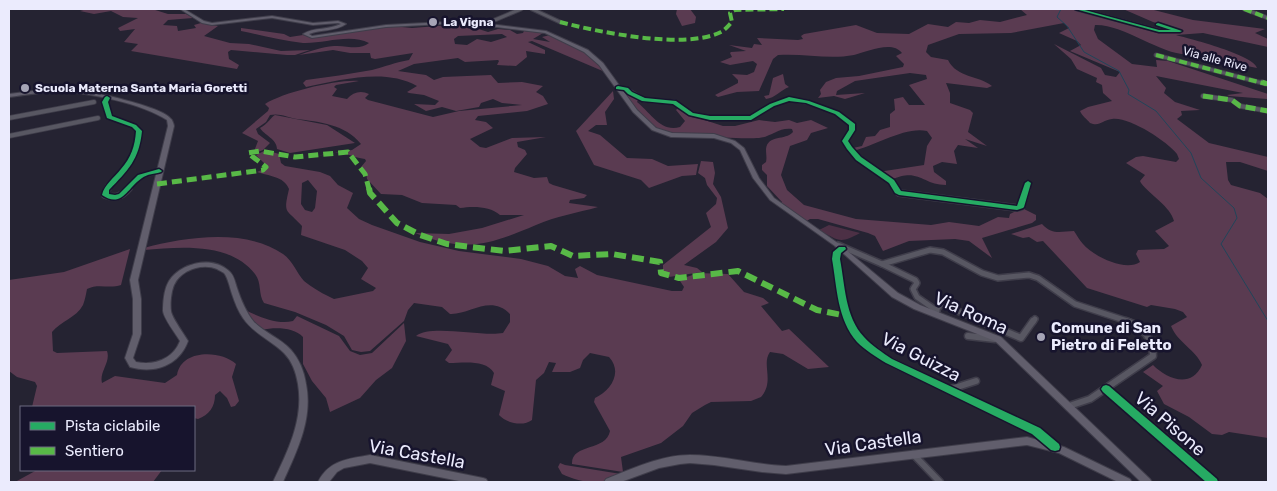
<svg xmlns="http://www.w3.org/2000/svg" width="1277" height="491" font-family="Rubik,sans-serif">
<rect width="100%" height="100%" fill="#252332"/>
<path fill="#4c3045" d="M829 225 860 233C840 244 839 241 819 230Z"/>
<g fill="#5a3b51" fill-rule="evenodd">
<polygon points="87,9 152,9 168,14 186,14 193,18 168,20 163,25 177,26 178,31 196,28 194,25 201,23 218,26 204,36 230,43 249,44 281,51 310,50 295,55 287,55 231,50 228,52 229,59 239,65 237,69 131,51 138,44 124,42 135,29 120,31 118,28 138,18 123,17 111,11 94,14 80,11"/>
<polygon points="677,9 690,9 696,17 695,23 682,26 676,14"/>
<path d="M1020 9H1077L1168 33 1182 31 1153 22 1123 9H1150L1193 20 1265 29 1255 33 1268 39V47L1203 33 1176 35C1191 39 1254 55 1257 68L1232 63 1190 50H1185L1191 54C1165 58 1125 24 1095 25L1094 30 1098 39 1132 64 1157 67 1156 60 1168 61 1268 94 1267 99 1229 96 1227 95 1243 93 1156 76 1166 88 1164 93 1175 102 1200 110 1181 111 1182 115 1177 119 1209 143 1268 157V171L1240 162H1226L1228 180 1231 185 1260 193 1268 199V438L1229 432 1222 435 1212 434 1189 417 1164 404 1157 391 1163 386 1143 372 1153 365C1167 379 1191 389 1202 365 1196 350 1178 343 1171 326L1187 317 1183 312 1175 309 1151 305 1147 307 1087 288 1043 241 1037 242 1029 237 1023 238 1011 234 1042 224C1053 236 1062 231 1074 231 1077 235 1079 240 1083 244 1093 256 1125 272 1140 262L1136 254 1138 250 1164 249 1169 246 1155 231 1174 221C1170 206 1151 196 1141 183L1140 181 1145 175 1126 163 1136 157 1143 156 1176 162 1179 159 1177 154C1167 141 1128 116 1112 119 1102 120 1100 127 1090 123 1087 119 1082 116 1080 111L1088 107 1112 101 1103 93 1102 85 1096 82 1097 78 1077 69 1071 59 1054 44 1101 68 1105 75 1116 77 1120 72 1070 51 1081 45 1077 41 1059 33 1069 28 1064 23 1011 33 959 34 928 45 926 52 931 57 948 60C957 78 978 75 992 86L987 88 946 83 950 93V103L970 110 973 113 968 132 987 146 965 139 978 148 958 145 954 151 957 164 942 162 933 166 934 172 946 181V185C922 185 919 167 891 180L878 172 924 165 927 146 932 138 927 131C906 126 874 146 853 151V148L862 146 866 137 875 136 880 130 890 127V114L895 110 894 99 903 97 909 105H925L909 85 927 79 926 75 910 73 855 81 837 91 836 95 865 93 845 99 834 96 818 98 821 94 820 90 826 82 836 78 859 76 903 67 904 64 896 56 902 53C892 40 867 52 854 55 828 60 804 53 778 55L773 59 759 91 737 92 718 97 715 95 738 83V80L732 74 747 75 754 72 757 64 753 61 730 65 720 62 732 57 730 53 731 52 746 51 729 45 752 48 754 44 762 45 757 38 798 40 803 39 801 36 804 34 856 25 877 33 909 34 928 24 948 27 956 22 969 23 980 20 1000 22 1027 15Z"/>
<path d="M463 24 488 32 498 29 510 30 517 34 523 33 524 31 543 33 533 39 550 42 542 37 550 35 588 54 605 72 532 41 528 42 545 50V54L526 51 527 57 516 66 497 65 499 61 498 60 465 62 458 58 414 64 398 71 426 75 434 80 443 77 491 75 498 83 522 82 543 86 536 92 543 96 548 104 527 111 478 116 475 120 486 122 493 128 470 139 480 147 486 148 512 138 546 137 517 142 518 147 525 150 527 154 515 168 514 172 534 178 547 177 549 183 553 185 587 195 584 198 570 200 569 203 598 207C577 213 556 216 536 225 489 245 465 253 415 233L449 234 482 228 524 215H500C490 206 473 206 460 208L456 205 422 203 402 195 381 194 367 179 366 172 362 171 361 167 366 161 365 159C357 158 353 156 346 154 337 151 326 154 317 156L352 150 361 144C345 124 319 122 297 119 287 117 280 113 270 115L266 122 256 129 258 134 270 143 263 150 253 154 258 141 242 133 268 111 269 108 265 104C284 92 338 79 359 81L336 85 334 87 337 89 332 96 347 99C353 92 361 90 369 94L365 98 368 100 433 117 459 111 522 105 502 103 493 99 481 103 479 107 456 111 442 107 426 111 414 104 435 105 439 101 424 95 409 93 407 92 417 86C385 68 341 80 306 87L303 83 306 80C328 77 350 74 372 70 384 67 396 62 409 60L413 53 375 59 371 58 370 53H350L333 50 299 55C311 51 321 47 334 46 347 45 359 51 369 43 350 33 323 44 303 43 282 41 261 35 241 31V28L284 34 290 37 303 35 312 38 392 26 412 28ZM502 34 507 37 491 42 477 39 467 45 455 44 454 39 458 36Z"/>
<path d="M783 74 785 84 789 87C781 90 775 98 766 99L764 96 769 95 773 78Z"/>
<polygon points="613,91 614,99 605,112 607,125 596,125 588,131 600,135 627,158 652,159 668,166 698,164 696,175 682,176 649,188 641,180 594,165 576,131"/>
<path d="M623 91 638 100 637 102C650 112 661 133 680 127L685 121 676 110 678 108 689 115 723 126H735L759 120 775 122 789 120 797 123 811 120 828 128 811 133 807 140 790 146 781 175 787 190 804 205 856 219 931 225 949 222 979 226 998 217 1009 218 1010 214 1022 208 1036 215V220L1032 223 982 238 992 258 969 241 955 239 909 241 883 251 875 236 868 233 818 219H810L805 222 782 206V202L767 186V175L762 170V165L766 162C767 158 766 154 766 149 768 134 785 141 793 132L792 129C779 127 771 137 759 138 740 139 670 137 656 128 642 118 632 104 623 91Z"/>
<path d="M275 115 327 125 355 143 290 153 277 149C277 139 264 135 260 128 267 125 272 116 275 115Z"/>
<path d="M266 150 279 154 281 163 285 166 320 172 330 176 338 185 353 193 347 208 359 219 372 225 420 242 459 251 521 259 548 266 565 276 578 278 575 269 580 266 597 275 672 291H682L684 287 680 281 681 279 698 273 728 274 744 292 763 298 769 303 761 306 782 331 789 329 829 367 808 369 783 354 770 352C761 364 775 381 761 397L751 401 711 402 705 405 692 413 683 426 661 443 621 457 623 472 572 464C571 443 606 452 610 431L594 402 595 398C611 391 623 372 609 357L590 353 583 360 580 368 570 372H552L556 363 549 362 544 373 536 380 532 420C523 427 506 423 499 415L505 391 491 385 494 373C486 359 463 363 449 363L445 360 452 350 448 344 416 336C431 324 482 337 503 333L510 322V314C490 294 470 315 450 314L442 307 414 303 408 310 404 321 370 351 361 352 352 350 344 336 326 325 295 312 264 303C258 294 262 283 255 274 230 242 181 247 144 250V248C185 237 246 228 283 254 293 261 296 272 304 281 311 287 325 295 334 299L373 291 376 288 361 279 368 268 362 261 345 250 301 235 302 226C286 208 283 215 289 189 284 176 268 176 257 172L268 167 256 155ZM308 180 317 191 315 208 312 212 305 210 301 204 302 183Z"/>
<polygon points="701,161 713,162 715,173 713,184 721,197 728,228 716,242 684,265 697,268 702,272 669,277 663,272 663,265 711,227 706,213 716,204 717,198 707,185 705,178 698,173"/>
<path d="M130 249 121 285C109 289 98 283 87 289 86 294 85 300 83 305 76 318 61 321 52 332L53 351 57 353 107 351C111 362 99 372 102 383L115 376 165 383 177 375C181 349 221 350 236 364L232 377 239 401 235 406 231 407 227 398 220 391 215 395C215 407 209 415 198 419L194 418V407H32L37 386 35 382 17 377 9 371V280L64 272Z"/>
<path d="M245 310C259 317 278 325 293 321L297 316 339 336 350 351 360 355 372 353 404 323 406 341 392 368 376 380 360 398 330 412 326 398 312 381 303 364V337C294 327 274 327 262 330L252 322Z"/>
<path d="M560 463 565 465 621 474C606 488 579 482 562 474L558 467Z"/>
<polygon points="37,470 162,470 153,482 15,482"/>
</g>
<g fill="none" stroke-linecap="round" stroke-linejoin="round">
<polyline stroke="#20455a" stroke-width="1" points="1061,9 1057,17 1067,26 1084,52 1119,71 1129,90 1128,94 1156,111 1191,153 1201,178 1234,208 1237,218 1221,244 1268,321"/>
<defs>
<g id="minor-far3">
<polyline points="532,9 560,22"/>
<polyline points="1077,9 1159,31 1180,31 1158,24"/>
<polyline points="1244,9 1268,18"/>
<polyline points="483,25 521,9"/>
<polyline points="1156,55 1266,84"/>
</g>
<g id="minor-far2">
<polyline points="1262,82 1268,84"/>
<path d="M618 88 626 89 644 100 674 102 691 114 710 118H751L772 105 789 99 807 102 837 113 852 124V130L845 141C858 164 888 172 896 189"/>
<polyline points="1203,96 1232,100 1240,106 1268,111"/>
<polyline points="107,98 105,102 109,117 134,126 139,131 133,157 107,189"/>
<polyline points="9,118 94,102"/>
<polyline points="9,136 98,118"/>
<polyline points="128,189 140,176 159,171"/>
<polyline points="1026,189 1028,183"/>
</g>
<g id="minor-far1">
<path d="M108 188 105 195C116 199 122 196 129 188"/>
<polyline points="895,188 899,193 1017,208 1021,207 1027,188"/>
<polyline points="838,245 882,264 930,250 943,252 982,273 998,278 1029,275 1038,278 1075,304 1130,322"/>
<polyline points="842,249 837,252 836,259 844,306 849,322"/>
<polyline points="882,264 915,280 917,283 913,289 917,297 937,311"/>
<polyline points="937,309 941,304 984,322"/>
<polyline points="1033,322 1035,319"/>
</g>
<g id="minor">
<polyline points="849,321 861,340 889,361 1036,431 1054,447"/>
<polyline points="981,321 1021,338 1033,321"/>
<polyline points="968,336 995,339"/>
<polyline points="951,389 976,381"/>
<polyline points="1106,389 1213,482"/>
<path d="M1069 406 1090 399 1153 356C1153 338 1144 327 1126 321"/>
<polyline points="913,454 940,482"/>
</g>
<g id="major">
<path d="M180 9H184L204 21 212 23 272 16 313 23 338 21 346 24C335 32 321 29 309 34L312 36 386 25 464 21 546 31 588 50 603 63 637 110 656 128 672 133 714 134 735 141 744 148 759 178 774 198 839 244 898 293 920 305 1001 337 1150 479 1152 482H1141L995 341 914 309 892 297 835 246 770 200 753 178 740 150 731 143 714 138 671 137 652 130 633 112 599 65 584 52 545 33 464 23 386 27 312 38 303 34C314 27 329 30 341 24L338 23 313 25 272 18 212 25 202 23Z"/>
<path d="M49 89C56 89 64 88 72 89 89 91 162 106 171 119 172 119 174 125 174 126L138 280 141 299V334L133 358 136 362C154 366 173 359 180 341 176 334 164 319 163 311 163 302 164 289 169 281 180 263 212 255 229 271 234 275 235 282 237 288 241 300 246 312 254 322 265 333 280 338 291 350 299 359 304 371 306 384 313 419 297 451 283 482H273C288 451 304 419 298 384 296 372 292 361 284 353 271 340 254 334 243 318 238 311 235 303 232 294 230 288 228 278 224 273 222 272 219 270 217 269 202 263 181 270 174 285 171 292 170 304 171 311 172 318 184 334 188 341 179 366 154 374 130 367L125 358 133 334V299L130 280 168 126 167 120C142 104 92 93 63 92 45 91 27 95 9 97V94Z"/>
<path d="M1027 437 1064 447 1130 479 1132 482H1118L1059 453 1027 445 786 474 762 472 714 465 690 463 680 464 659 468 621 482H604L606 479C632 469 661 455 690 455 722 455 754 465 786 466Z"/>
<path d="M370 455 483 478 486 479 488 482H464L370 463 344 468 337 472 329 482H318C329 460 348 459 370 455Z"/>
</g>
</defs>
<use href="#minor-far3" stroke="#3f3d4a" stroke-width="5"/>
<use href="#minor-far2" stroke="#3f3d4a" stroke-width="5.5"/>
<use href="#minor-far1" stroke="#3f3d4a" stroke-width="8"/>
<use href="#minor" stroke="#3f3d4a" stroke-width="9"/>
<use href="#major" stroke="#3f3d4a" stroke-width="2"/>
<use href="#minor-far3" stroke="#585762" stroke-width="3"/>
<use href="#minor-far2" stroke="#585762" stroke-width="4"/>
<use href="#minor-far1" stroke="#585762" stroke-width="5"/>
<use href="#minor" stroke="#585762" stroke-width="6"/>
<use href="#major" fill="#615e6c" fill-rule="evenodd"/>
<g stroke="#58b947" stroke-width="4" stroke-dasharray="8 4" stroke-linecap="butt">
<polyline points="1244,9 1268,18"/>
<path d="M560 22C598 32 685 50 721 32 725 30 729 25 732 22L730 13 735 10 784 9"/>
<polyline points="1156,55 1266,84"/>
</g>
<g stroke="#58b947" stroke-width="5" stroke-dasharray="10 5" stroke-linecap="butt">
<polyline points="1262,82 1268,84"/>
<polyline points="1203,96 1232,100 1240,106 1268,111"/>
<polyline points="157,184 263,170 266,167 248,153 260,151 295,157 348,152 365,174 369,189"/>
</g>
<polyline stroke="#58b947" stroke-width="6" stroke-dasharray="12 6" stroke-linecap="butt" points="369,188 370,193 397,223 420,235 447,244 504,251 551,246 573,256 612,254 660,262 661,273 679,278 738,271 817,310 847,316"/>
<defs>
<g id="cycleway">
<polygon points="1075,9 1081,9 1159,30 1171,30 1156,25 1156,24 1158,23 1182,31 1180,32 1159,32"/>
<polygon points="618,86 628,88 632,92 645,98 676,101 693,113 710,116 750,116 770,104 789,97 809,101 839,112 855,124 855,130 848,141 852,147 861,157 894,180 901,191 1017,206 1025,183 1028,181 1031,183 1024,207 1023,208 1017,210 899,195 895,193 889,183 856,160 847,149 842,141 849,130 849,125 835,114 806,103 789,101 774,106 751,120 710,120 689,115 673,104 642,101 628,94 624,90 616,89 616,87"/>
<path d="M107 96 110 98 108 102 112 116 136 125 142 131C139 160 128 170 109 190V194L115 195 119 194 138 175 159 169 162 171 161 172C155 174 147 174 142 178 128 187 122 209 102 195 104 185 115 177 121 169 131 158 135 146 136 131L132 127 107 118 102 102 105 97Z"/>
<path d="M839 247H845L846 249 841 253 840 259C845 285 845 317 864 337 872 346 882 352 892 359L1040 428 1059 444 1060 447 1059 450 1055 451 1051 450 1032 434 886 363C876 357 865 350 857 342 837 319 837 287 832 259L833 252Z"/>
<polygon points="1106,385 1109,386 1217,479 1218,482 1206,482 1103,392 1101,389 1103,386"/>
</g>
</defs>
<use href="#cycleway" stroke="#17142d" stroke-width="3"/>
<use href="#cycleway" fill="#26ab63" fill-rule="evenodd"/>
</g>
<g fill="#a6a5b6" stroke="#17142d" stroke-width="2">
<circle cx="433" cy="22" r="5"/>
<circle cx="25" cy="88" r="5"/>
<circle cx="1041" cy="337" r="5"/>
</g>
<g text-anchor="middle" stroke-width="5" stroke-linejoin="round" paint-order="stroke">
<g font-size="12" font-weight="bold" fill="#ebebfd" stroke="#17142d" text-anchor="start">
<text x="443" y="26">La Vigna</text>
<text x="35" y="92">Scuola Materna Santa Maria Goretti</text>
</g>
<g font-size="12" fill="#ebebfd" stroke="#17142d">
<text transform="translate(1215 59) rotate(15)" y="4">Via alle Rive</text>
</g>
<g font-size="15" font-weight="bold" fill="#ebebfd" stroke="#17142d" text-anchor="start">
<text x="1051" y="333">Comune di San<tspan x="1051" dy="17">Pietro di Feletto</tspan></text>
</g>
<g font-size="18" fill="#ebebfd" stroke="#17142d">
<text transform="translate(971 313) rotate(24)" y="6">Via Roma</text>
<text transform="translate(921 357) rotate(27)" y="6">Via Guizza</text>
<text transform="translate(1170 424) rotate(41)" y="6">Via Pisone</text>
<text transform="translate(873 443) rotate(-8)" y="6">Via Castella</text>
<text transform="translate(417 454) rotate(10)" y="6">Via Castella</text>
</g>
</g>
<rect width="1277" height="491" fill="none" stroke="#ebebfd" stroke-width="20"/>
<rect x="20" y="406" width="175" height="65" fill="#17142d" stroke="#6c6a80"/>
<rect x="30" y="422" width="25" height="8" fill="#26ab63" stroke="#6c6a80"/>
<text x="65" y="431" font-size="15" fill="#ebebfd">Pista ciclabile</text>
<rect x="30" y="447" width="25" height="8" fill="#58b947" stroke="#6c6a80"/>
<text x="65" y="456" font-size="15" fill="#ebebfd">Sentiero</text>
</svg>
